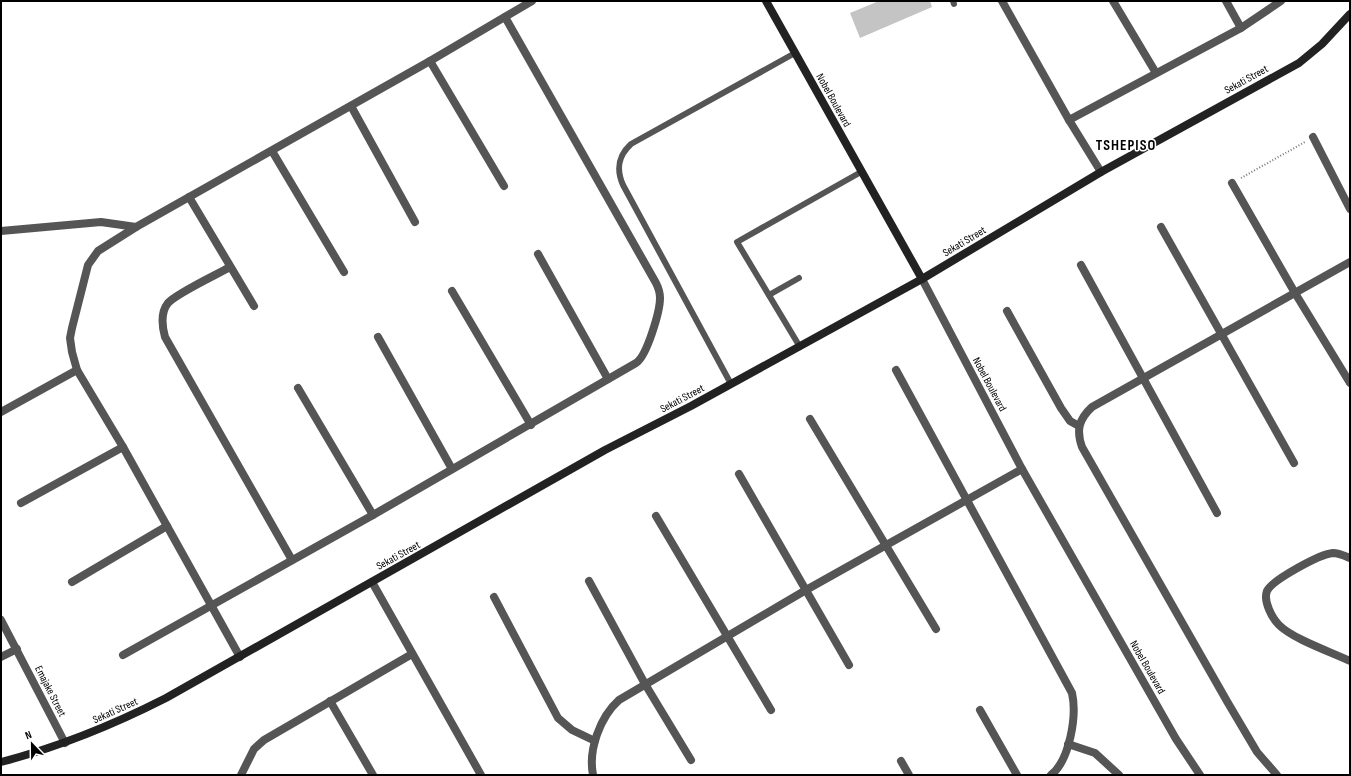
<svg xmlns="http://www.w3.org/2000/svg" width="1351" height="776" font-family="'Sofia Sans Condensed',sans-serif">
<rect width="100%" height="100%" fill="#fff"/>
<polygon fill="#c4c4c4" points="879,1 930,1 932,7 860,38 850,13"/>
<g fill="none" stroke-linecap="round" stroke-linejoin="round">
<polyline stroke="#777" stroke-width="2" stroke-dasharray="1 2" stroke-linecap="butt" points="1241,178 1305,142"/>
<g stroke="#555" stroke-width="6">
<polyline points="953,1 954,4"/>
<polyline points="769,295 799,278"/>
<polyline points="800,347 737,242 861,172"/>
<path d="M731 384 623 185C616 169 618 156 631 144L795 53"/>
</g>
<g stroke="#555" stroke-width="8">
<polyline points="1002,1 1069,120 1101,172"/>
<polyline points="1113,1 1156,73"/>
<polyline points="1226,1 1241,28"/>
<polyline points="430,61 504,186"/>
<polyline points="351,106 415,222"/>
<polyline points="1069,120 1241,28 1281,1"/>
<polyline points="1313,137 1350,209"/>
<polyline points="272,151 344,272"/>
<polyline points="1232,183 1295,293 1350,383"/>
<polyline points="189,197 254,306"/>
<polyline points="1161,227 1294,463"/>
<polyline points="1,231 101,222 136,227"/>
<polyline points="538,254 608,379"/>
<polyline points="1081,265 1217,513"/>
<path d="M230 267C216 275 177 293 168 303 160 313 162 326 165 337L292 560"/>
<polyline points="922,279 1022,469 1176,739 1200,775"/>
<polyline points="452,291 531,425"/>
<polyline points="1007,311 1061,408 1070,421 1079,426"/>
<polyline points="378,337 452,469"/>
<path d="M896 370 1072 693C1077 715 1070 760 1051 775"/>
<polyline points="298,388 373,515"/>
<polyline points="1,412 77,370"/>
<polyline points="810,419 936,629"/>
<polyline points="739,474 849,665"/>
<polyline points="21,503 123,447"/>
<polyline points="656,516 771,710"/>
<path d="M1350 558C1345 556 1339 553 1333 553 1320 554 1272 580 1267 591 1263 601 1272 618 1279 625 1293 639 1331 652 1350 661"/>
<polyline points="589,581 645,684 691,760"/>
<polyline points="72,582 167,526"/>
<polyline points="372,582 481,775"/>
<polyline points="494,597 558,718 572,730 595,741"/>
<polyline points="1,620 65,743"/>
<path d="M123 655 373 515 636 363C647 356 660 311 660 298 660 293 658 287 656 283L505 17"/>
<polyline points="1,657 17,649"/>
<polyline points="240,657 123,447 77,370 72,352 70,338 72,328 88,265 98,251 136,227 430,61 532,1"/>
<polyline points="330,701 373,775"/>
<polyline points="980,710 1017,775"/>
<polyline points="1068,744 1095,753 1119,775"/>
<polyline points="901,761 909,775"/>
<polyline points="241,775 254,749 264,740 412,654"/>
<path d="M593 775C588 750 600 717 619 700L806 590 1022 469"/>
<path d="M1277 775 1257 752 1228 703 1082 447C1076 430 1079 419 1092 407L1350 262"/>
</g>
<g stroke="#222" stroke-width="8">
<polyline points="766,1 922,279"/>
<path d="M1 762C59 747 113 725 166 698L605 450 691 406 922 279 1101 172 1299 63 1322 44 1350 14"/>
</g>
</g>
<g text-anchor="middle" stroke-width="3" stroke-linejoin="round" paint-order="stroke">
<g font-size="11" fill="#000" stroke="#fff">
<text transform="translate(1246 79) rotate(-29)" y="4">Sekati Street</text>
<text transform="translate(834 100) rotate(61)" y="4">Nobel Boulevard</text>
<text transform="translate(964 241) rotate(-31)" y="4">Sekati Street</text>
<text transform="translate(990 384) rotate(62)" y="4">Nobel Boulevard</text>
<text transform="translate(682 398) rotate(-28)" y="4">Sekati Street</text>
<text transform="translate(398 555) rotate(-29)" y="4">Sekati Street</text>
<text transform="translate(1148 667) rotate(60)" y="4">Nobel Boulevard</text>
<text transform="translate(51 691) rotate(63)" y="4">Emajake Street</text>
<text transform="translate(115 710) rotate(-24)" y="4">Sekati Street</text>
</g>
<g font-size="15" font-weight="bold" letter-spacing="1" fill="#000" stroke="#fff">
<text x="1126" y="150">TSHEPISO</text>
</g>
</g>
<rect width="1351" height="776" fill="none" stroke="#000000" stroke-width="4"/>
<g transform="translate(32 744) rotate(338)" stroke="#ffffff" stroke-width="3" paint-order="stroke">
<path d="M0-3L7 15L0 10L-7 15Z" fill="#000000"/>
<text y="-6" font-size="11" font-weight="bold" text-anchor="middle" fill="#000000">N</text>
</g>
</svg>
